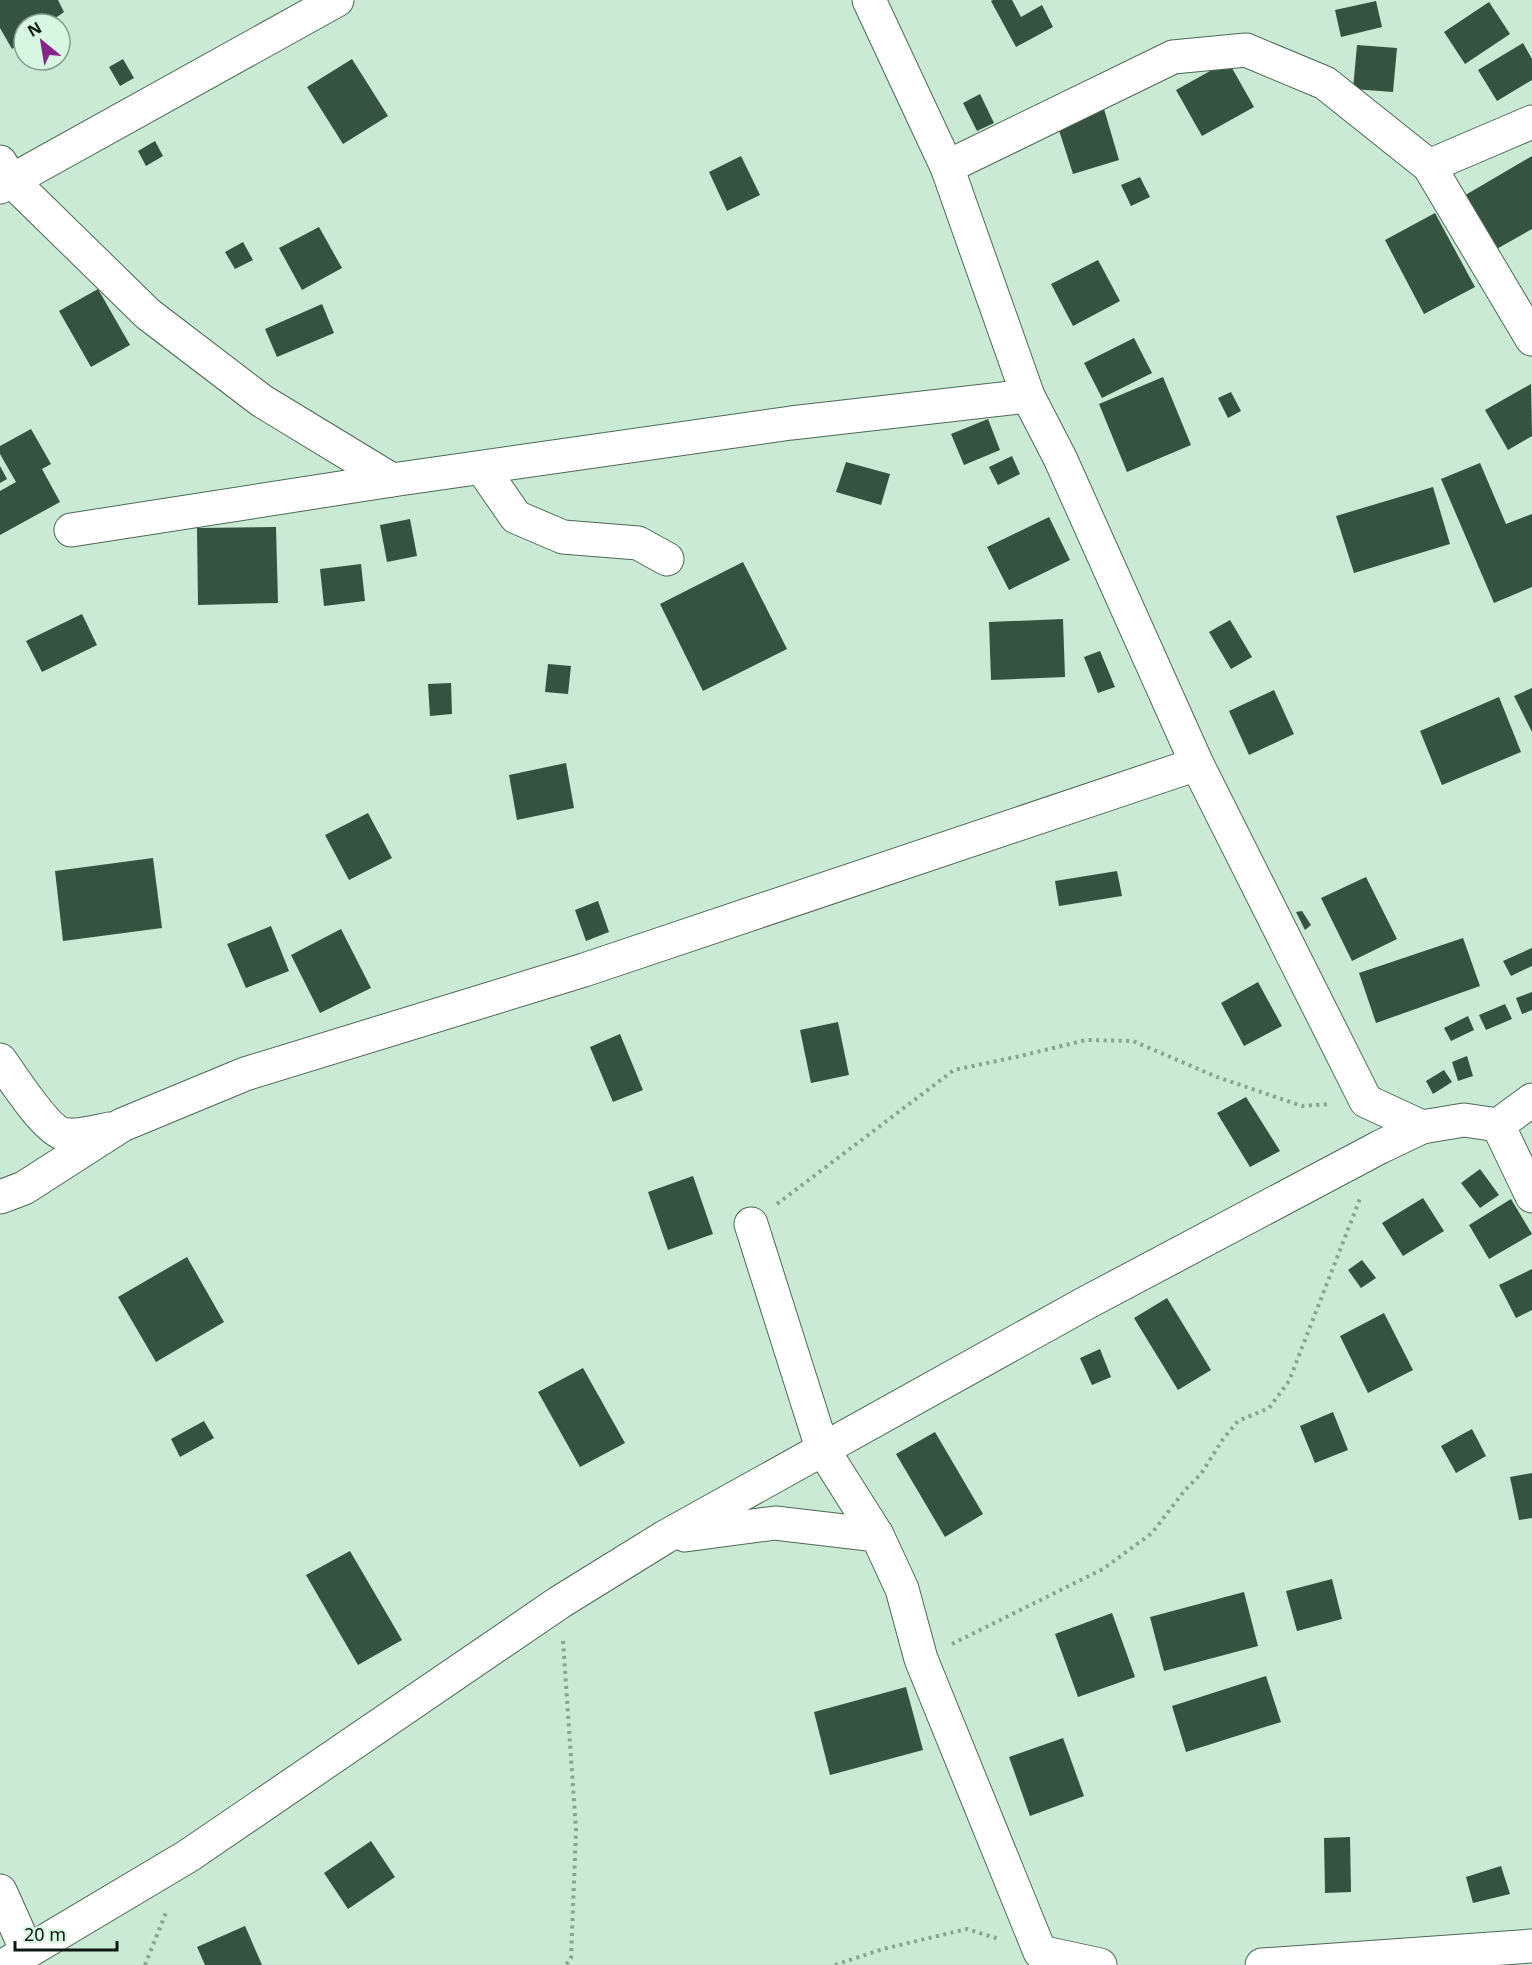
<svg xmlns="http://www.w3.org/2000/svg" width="1532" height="1965" font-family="'Noto Sans',sans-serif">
<rect width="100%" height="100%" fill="#caead5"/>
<g fill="#365241">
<polygon points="0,0 58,0 64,12 47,24 24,24 24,40 12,49 0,28"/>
<polygon points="993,0 1012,0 1021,17 1042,5 1053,27 1016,47 991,1"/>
<polygon points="1376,1 1382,27 1341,37 1335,10"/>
<polygon points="1489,2 1510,34 1465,64 1444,32"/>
<polygon points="1523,43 1532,59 1532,80 1497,101 1478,70"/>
<polygon points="1357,45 1397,48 1393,92 1353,89"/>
<polygon points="123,59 134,78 120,86 109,67"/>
<polygon points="352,59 388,116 343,144 307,87"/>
<polygon points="1228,61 1254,107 1202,136 1176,90"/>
<polygon points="980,94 994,123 977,131 963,103"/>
<polygon points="1104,109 1119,160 1073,174 1057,124"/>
<polygon points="155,141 163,156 146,166 138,151"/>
<polygon points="741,156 760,195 727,211 709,172"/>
<polygon points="1532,156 1532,229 1493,251 1462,197"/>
<polygon points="1140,177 1150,197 1131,206 1121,185"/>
<polygon points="1435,213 1475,287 1424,314 1385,240"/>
<polygon points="319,227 342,268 302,290 279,248"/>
<polygon points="243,242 253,260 235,269 225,252"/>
<polygon points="1098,260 1120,301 1073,326 1051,284"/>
<polygon points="98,289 130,345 91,367 59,311"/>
<polygon points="322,304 334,333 277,357 265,329"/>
<polygon points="1134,338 1152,373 1102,398 1084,363"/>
<polygon points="1163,377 1191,445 1127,472 1099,404"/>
<polygon points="1531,384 1532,436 1508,450 1485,410"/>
<polygon points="1231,392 1241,411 1228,418 1218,398"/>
<polygon points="988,419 1000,450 964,465 951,434"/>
<polygon points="31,429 51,464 42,469 60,502 0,535 0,491 16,482 0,454 0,446"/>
<polygon points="1012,456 1020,474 998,485 989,467"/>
<polygon points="846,462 890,474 881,505 836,492"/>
<polygon points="1480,463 1506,524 1532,514 1532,587 1494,603 1441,479"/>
<polygon points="0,466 7,479 0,483"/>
<polygon points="1433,487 1450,544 1354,573 1336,516"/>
<polygon points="1049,517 1070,560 1009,590 987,547"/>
<polygon points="410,519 417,556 387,562 380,525"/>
<polygon points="276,527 278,603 198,605 197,528"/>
<polygon points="743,562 787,649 703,691 660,604"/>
<polygon points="361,564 365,601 324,606 320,569"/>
<polygon points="82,614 97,645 42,672 26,641"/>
<polygon points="1063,619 1065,677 991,680 989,622"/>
<polygon points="1230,620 1252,657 1231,669 1209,632"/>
<polygon points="1100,651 1115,687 1098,693 1084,657"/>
<polygon points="548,664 571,666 568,694 545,692"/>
<polygon points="451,683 452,714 430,716 428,684"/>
<polygon points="1532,688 1532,732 1514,696"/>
<polygon points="1274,690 1294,734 1249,755 1229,711"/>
<polygon points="1499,697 1521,752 1442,785 1420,731"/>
<polygon points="566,763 574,808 517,820 509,775"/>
<polygon points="368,813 392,858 349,880 325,835"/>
<polygon points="153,858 162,928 63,941 55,871"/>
<polygon points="1117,871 1122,896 1059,906 1055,881"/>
<polygon points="1366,877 1397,939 1352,961 1321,898"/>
<polygon points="598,901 609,932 586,941 575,910"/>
<polygon points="1302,911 1311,925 1305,930 1296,912"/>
<polygon points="271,926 289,971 246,988 227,944"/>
<polygon points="341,929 371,988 320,1013 291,955"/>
<polygon points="1463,938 1480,986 1376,1023 1359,973"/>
<polygon points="1532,948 1532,966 1511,976 1503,961"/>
<polygon points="1258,982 1282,1026 1244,1046 1221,1003"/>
<polygon points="1532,992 1532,1010 1522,1014 1516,998"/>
<polygon points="1505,1004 1512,1019 1486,1030 1479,1015"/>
<polygon points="1468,1016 1474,1030 1451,1041 1444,1028"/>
<polygon points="838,1022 849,1075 811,1083 800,1030"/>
<polygon points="620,1034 643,1090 613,1102 590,1047"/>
<polygon points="1467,1056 1473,1076 1458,1081 1452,1062"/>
<polygon points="1444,1070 1452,1082 1433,1094 1426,1081"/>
<polygon points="1246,1097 1280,1151 1250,1167 1217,1113"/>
<polygon points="1480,1169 1499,1195 1480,1208 1461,1183"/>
<polygon points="693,1176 713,1234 668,1250 648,1192"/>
<polygon points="1423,1198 1444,1231 1403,1256 1382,1223"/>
<polygon points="1511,1199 1532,1234 1489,1259 1469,1225"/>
<polygon points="187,1257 224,1322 156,1362 118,1297"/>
<polygon points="1362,1260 1376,1278 1361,1288 1348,1270"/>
<polygon points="1532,1269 1532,1310 1516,1318 1499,1285"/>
<polygon points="1167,1298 1211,1370 1178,1390 1134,1318"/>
<polygon points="1384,1313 1413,1370 1368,1393 1340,1336"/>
<polygon points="1100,1349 1111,1377 1092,1385 1080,1358"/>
<polygon points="583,1368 625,1443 580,1467 538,1392"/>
<polygon points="1333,1412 1348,1450 1315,1463 1300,1426"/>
<polygon points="204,1421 214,1438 180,1457 171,1439"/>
<polygon points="1472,1429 1486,1456 1456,1473 1441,1446"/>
<polygon points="935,1432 983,1514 945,1537 896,1454"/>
<polygon points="1532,1473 1532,1518 1519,1520 1510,1477"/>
<polygon points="350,1551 402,1640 358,1665 306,1575"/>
<polygon points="1332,1579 1342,1619 1297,1631 1286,1591"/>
<polygon points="1244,1592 1258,1646 1164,1671 1150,1617"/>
<polygon points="1112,1613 1135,1677 1078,1697 1055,1634"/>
<polygon points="1266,1676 1281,1722 1186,1752 1172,1706"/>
<polygon points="906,1687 923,1750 830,1775 814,1712"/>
<polygon points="1063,1738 1084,1796 1030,1816 1009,1757"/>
<polygon points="1350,1837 1351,1892 1325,1893 1324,1838"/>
<polygon points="371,1841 395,1877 348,1909 324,1873"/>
<polygon points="1501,1866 1510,1894 1473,1903 1466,1877"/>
<polygon points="245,1926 262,1965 205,1965 197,1947"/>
</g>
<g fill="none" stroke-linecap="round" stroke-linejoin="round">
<defs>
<g id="minor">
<polyline points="869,0 947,167 1028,396 1060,458 1197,764 1366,1101 1422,1127 1464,1120 1498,1125 1532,1196"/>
<polyline points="0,162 11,180 148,314 262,401 392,480 791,423 1028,396"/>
<polyline points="1429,166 1532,122"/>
<polyline points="947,167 1173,57 1246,50 1325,83 1429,166 1532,339"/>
<polyline points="0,187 337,0"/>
<polyline points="482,468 516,517 563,537 638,543 667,559"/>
<polyline points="71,530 392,480"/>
<path d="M0 1060C12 1076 47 1133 67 1135 81 1136 95 1132 109 1129"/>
<polyline points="1498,1125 1532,1100"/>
<polyline points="0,1197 24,1188 122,1125 245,1074 584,970 1197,764"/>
<polyline points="751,1224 822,1448 877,1535"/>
<polyline points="685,1535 775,1523 877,1535 902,1589 921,1659 1040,1952 1100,1965"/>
<polyline points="0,1891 27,1951"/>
<polyline points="5,1965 188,1856 560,1602 665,1537 1084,1304 1380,1147 1422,1127"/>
<polyline points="1262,1965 1532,1946"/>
</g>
</defs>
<use href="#minor" stroke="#4c6856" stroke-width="35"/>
<g stroke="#8aa493" stroke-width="4" stroke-dasharray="3 4.5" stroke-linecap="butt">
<polyline points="777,1204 954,1070 1016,1057 1086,1040 1133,1041 1217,1077 1302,1106 1329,1104"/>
<polyline points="563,1641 576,1830 571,1958 566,1965"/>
<polyline points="952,1644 1103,1569 1152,1533 1185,1490 1201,1474 1223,1439 1238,1421 1269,1408 1289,1381 1361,1196"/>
<polyline points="145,1965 167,1910"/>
<polyline points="835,1965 883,1949 967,1929 999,1939"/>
</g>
<use href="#minor" stroke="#fff" stroke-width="33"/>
</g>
<g transform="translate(42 42) rotate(330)"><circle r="28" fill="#d7f7e2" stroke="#869e8f" stroke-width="1.5"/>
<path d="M0-4.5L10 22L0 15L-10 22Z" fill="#88238b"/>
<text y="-9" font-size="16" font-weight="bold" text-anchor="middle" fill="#0d1912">N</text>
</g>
<path d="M15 1941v9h102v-9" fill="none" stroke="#0d1912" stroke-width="3"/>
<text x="24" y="1941" font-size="18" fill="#0d1912" stroke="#d7f7e2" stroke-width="4.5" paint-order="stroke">20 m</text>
</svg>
